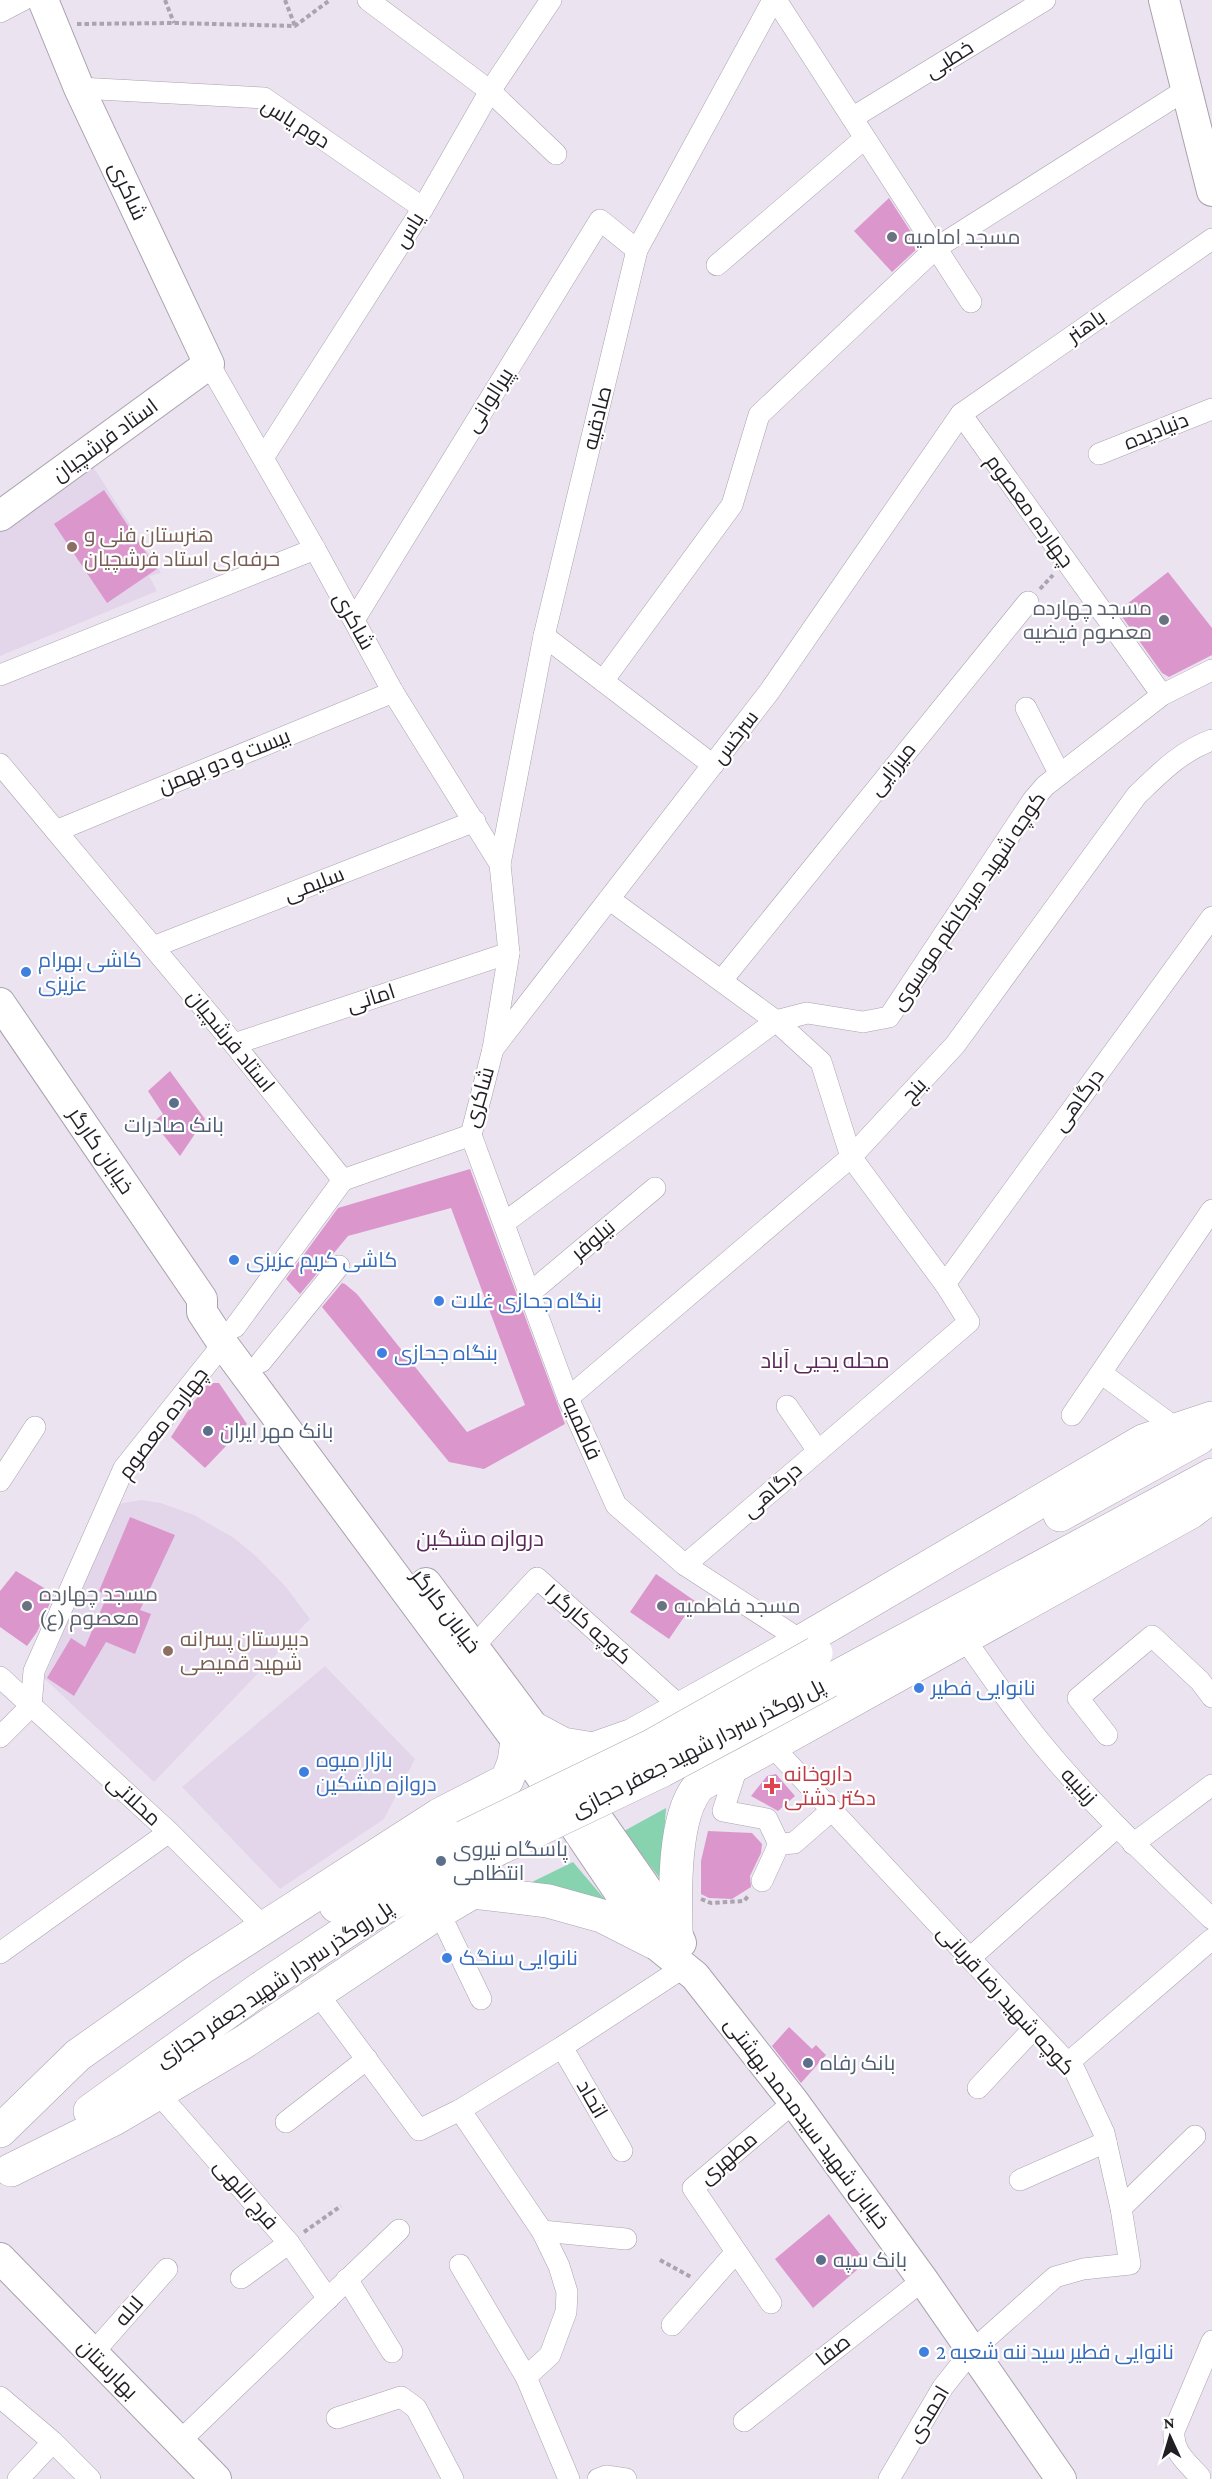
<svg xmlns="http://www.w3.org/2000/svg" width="1212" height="2479" font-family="'Crimson Pro',Cairo,serif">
<rect width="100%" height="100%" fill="#ece3f1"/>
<g fill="#e3d6ea">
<polygon points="92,465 161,573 149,576 157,591 0,656 0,531"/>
<polygon points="141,1500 161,1503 194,1515 234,1538 256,1556 286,1587 310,1619 154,1782 44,1678 118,1504"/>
<polygon points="325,1666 415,1759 384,1819 280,1889 182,1787"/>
</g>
<g fill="#87d2af">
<polygon points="666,1808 661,1880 624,1831"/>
<polygon points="573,1862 607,1902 530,1883"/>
</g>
<g fill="#db97cc">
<polygon points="889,198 920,246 892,272 854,231"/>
<polygon points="104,490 157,569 107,603 54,524"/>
<polygon points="1168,572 1212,628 1212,655 1169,677 1162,673 1118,611"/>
<polygon points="170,1071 205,1119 180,1156 153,1122 163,1114 148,1091"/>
<polygon points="470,1169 565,1424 484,1469 449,1462 322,1307 342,1283 345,1284 357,1294 467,1432 525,1405 451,1208 348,1236 300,1294 286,1279 338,1208"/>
<polygon points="208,1383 219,1383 247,1424 205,1468 171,1437 193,1403"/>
<polygon points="130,1517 175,1535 140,1610 151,1614 135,1654 106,1642 74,1696 47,1678 71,1638 85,1647 107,1596 99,1591"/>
<polygon points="16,1571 54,1594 37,1632 27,1646 0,1627 0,1591"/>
<polygon points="656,1574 695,1601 669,1639 630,1612"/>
<polygon points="776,1774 795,1796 778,1811 751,1796 767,1776"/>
<polygon points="708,1831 752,1833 762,1844 761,1853 750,1876 751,1887 732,1899 709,1898 701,1894 701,1861"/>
<polygon points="789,2027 812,2049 816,2045 826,2055 801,2083 772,2046"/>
<polygon points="829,2214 866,2262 813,2308 775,2259"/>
</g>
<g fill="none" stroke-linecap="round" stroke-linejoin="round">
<defs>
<g id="street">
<polyline points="368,0 490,91 556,154"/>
<polyline points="776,0 971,302"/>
<polyline points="0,12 23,0"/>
<polyline points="79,88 264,98 423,208"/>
<polyline points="852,118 1045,0"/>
<polyline points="717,265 865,138"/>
<polyline points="209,364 315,549 393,692 500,864 509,953 493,1049 471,1135 343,1180"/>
<polyline points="961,414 1162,695"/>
<polyline points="1099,454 1212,409"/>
<polyline points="263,458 423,208 490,91 551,0"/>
<polyline points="354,620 600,220 637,250"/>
<polyline points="544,636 713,765"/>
<polyline points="0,675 315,549"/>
<polyline points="603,681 732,505 759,415 936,248 1187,89"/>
<polyline points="1026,708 1059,773"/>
<polyline points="0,764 234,1044 343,1180"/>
<polyline points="56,831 393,692"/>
<polyline points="500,864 544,636 637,250 773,0"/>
<polyline points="609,899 776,1021 821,1062 851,1157 945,1284 969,1322 685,1565"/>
<polyline points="153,947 475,821"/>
<polyline points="722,980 1028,602"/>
<polyline points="234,1044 509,953"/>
<polyline points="493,1049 769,692 961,414 1212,239"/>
<polyline points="471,1135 568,1398 616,1505 685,1565 802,1641"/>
<polyline points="504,1223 776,1021 807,1013 863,1022 889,1017 1033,800 1045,786 1162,695 1212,670"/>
<polyline points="945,1284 1212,917"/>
<polyline points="530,1293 655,1188"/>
<polyline points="235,1327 343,1180"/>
<polyline points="261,1362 339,1266"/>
<polyline points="1101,1373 1177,1429"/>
<path d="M568 1398 851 1157 955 1045 1137 795C1160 773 1181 751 1212 740"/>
<polyline points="787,1406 818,1451"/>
<polyline points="1072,1415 1212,1210"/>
<polyline points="0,1481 35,1427"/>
<path d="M964 1638C994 1681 1023 1723 1058 1763 1106 1818 1159 1868 1212 1919"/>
<polyline points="473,1647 537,1578 682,1708"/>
<polyline points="0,1677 169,1832 264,1927"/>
<polyline points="1107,1735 1078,1698 1152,1636 1200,1681 1212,1697"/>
<polyline points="0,1737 31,1706 34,1671 124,1468 223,1344"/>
<polyline points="772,1746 1075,2071 1104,2133 1121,2208 1130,2264 1083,2269 1055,2277 971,2352 943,2387 889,2479"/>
<polyline points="738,1764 723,1811 767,1819 779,1844"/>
<polyline points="1133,1844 1212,1785"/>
<polyline points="762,1881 779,1844 794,1843 832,1810"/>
<polyline points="439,1912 481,1999"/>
<polyline points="0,1953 169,1832"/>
<polyline points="970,1958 1117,1827"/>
<polyline points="318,1994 419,2130 460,2110"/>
<polyline points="562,2047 622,2151"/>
<polyline points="1068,2063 1212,1939"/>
<polyline points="978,2088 1034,2028"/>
<polyline points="158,2093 289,2243 328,2299"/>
<polyline points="286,2122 367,2059"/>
<polyline points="1020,2180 1106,2142"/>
<polyline points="1121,2208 1195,2136"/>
<polyline points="542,2231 626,2239"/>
<polyline points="460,2265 526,2377"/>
<polyline points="241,2278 289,2243"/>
<polyline points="347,2279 392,2352"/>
<polyline points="771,2303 693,2188 794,2102"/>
<polyline points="672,2325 736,2252"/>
<polyline points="92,2354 167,2269"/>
<polyline points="0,2397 53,2442 90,2479"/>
<polyline points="337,2418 401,2397 416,2408 453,2479"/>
<polyline points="744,2421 923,2280"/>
<polyline points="180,2441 399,2230"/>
<polyline points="18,2479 53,2442"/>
<polyline points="569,2479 526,2377 550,2355 566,2312 567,2292 559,2266 542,2231 460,2110 562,2047 684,1967"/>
<polyline points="598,2479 606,2476 626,2479"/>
<path d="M1198 2479 1200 2477C1187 2462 1172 2452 1174 2431L1212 2341"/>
</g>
<g id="secondary">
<polyline points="1164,0 1212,191"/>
<polyline points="0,516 209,364 79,88 43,0"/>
<polyline points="0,1003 202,1299 202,1312 223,1344 517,1741 653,1942 695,1976 794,2102 923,2280 1061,2479"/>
<polyline points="426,1583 535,1729 676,1931 681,1943"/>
<polyline points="0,2258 216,2479"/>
</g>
<g id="primary">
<polyline points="1060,1515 1199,1438"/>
<polyline points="829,1681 1212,1475"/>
<polyline points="535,1729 563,1744 593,1749 633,1735 802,1641 1143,1441 1212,1418"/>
<polyline points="336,1906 367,1887 464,1837"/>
<path d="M676 1931C675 1893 673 1813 700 1785L1191 1512 1212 1496"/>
<polyline points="90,2111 261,1988 375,1912 471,1862"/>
<polyline points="0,2131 78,2055 200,1969 439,1815 507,1780 514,1762 517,1741"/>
<polyline points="11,2170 114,2119 244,2042 439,1912 473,1892 548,1901 602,1916 653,1942"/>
</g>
</defs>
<use href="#street" stroke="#a9a2ae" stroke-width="22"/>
<use href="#secondary" stroke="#a9a2ae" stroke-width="32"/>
<use href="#primary" stroke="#a9a2ae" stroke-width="34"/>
<g stroke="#aba4af" stroke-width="4" stroke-dasharray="4.5 3" stroke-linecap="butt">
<polyline points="165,0 174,23"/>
<polyline points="285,0 295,26"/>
<polyline points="77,24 174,23 295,26 330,0"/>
<polyline points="1040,589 1053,575"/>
<polyline points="701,1899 711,1903 744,1901 749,1895"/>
<polyline points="304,2232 341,2206"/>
<polyline points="660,2260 691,2277"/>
</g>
<use href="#street" stroke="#fff" stroke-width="21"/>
<use href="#secondary" stroke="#fff" stroke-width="30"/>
<use href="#primary" stroke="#fff" stroke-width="33"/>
<defs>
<g id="primary-bridge">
<polyline points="464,1837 651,1746 816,1653"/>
<polyline points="471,1862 663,1770 829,1681"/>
</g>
</defs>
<use href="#primary-bridge" stroke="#a9a2ae" stroke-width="34" stroke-linecap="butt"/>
<use href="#primary-bridge" stroke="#fff" stroke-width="33"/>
</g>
<g fill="#6b7280" stroke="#fff" stroke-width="2">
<circle cx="892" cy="237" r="6"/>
<circle cx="1164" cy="620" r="6"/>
<circle cx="27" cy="1606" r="6"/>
<circle cx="662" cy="1606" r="6"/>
</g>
<g fill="#8d6e63" stroke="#fff" stroke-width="2">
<circle cx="72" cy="547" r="6"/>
<circle cx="168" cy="1651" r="6"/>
</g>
<g fill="#3f7fe0" stroke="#fff" stroke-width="2">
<circle cx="26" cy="972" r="6"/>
<circle cx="234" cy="1260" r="6"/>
<circle cx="439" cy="1301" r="6"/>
<circle cx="382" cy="1353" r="6"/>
<circle cx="919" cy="1688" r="6"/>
<circle cx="304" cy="1772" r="6"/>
<circle cx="447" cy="1958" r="6"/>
<circle cx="924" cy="2352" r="6"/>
</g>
<g fill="#5c6f8a" stroke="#fff" stroke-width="2">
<circle cx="174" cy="1103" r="6"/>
<circle cx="208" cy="1431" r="6"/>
<circle cx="441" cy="1861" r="6"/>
<circle cx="808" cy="2063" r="6"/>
<circle cx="821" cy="2260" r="6"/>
</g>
<path fill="#e0444e" stroke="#fff" stroke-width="2" d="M769 1777h6v6h6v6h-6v6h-6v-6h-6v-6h6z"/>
<g text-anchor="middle" stroke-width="4.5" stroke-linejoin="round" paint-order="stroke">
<g font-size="21" fill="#221f24" stroke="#fff">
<text transform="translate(949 59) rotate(-32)" y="7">خطبی</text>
<text transform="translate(296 123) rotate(32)" y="7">دوم یاس</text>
<text transform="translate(128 191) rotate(65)" y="7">شاکری</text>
<text transform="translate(409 230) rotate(-58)" y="7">یاس</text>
<text transform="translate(1086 326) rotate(-35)" y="7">باهنر</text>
<text transform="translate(489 400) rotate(-58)" y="7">پیرالوانی</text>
<text transform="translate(597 418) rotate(-76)" y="7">صادقیه</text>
<text transform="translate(1156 431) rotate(-22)" y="7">دنیادیده</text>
<text transform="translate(105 440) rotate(-36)" y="7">استاد فرشچیان</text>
<text transform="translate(1030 511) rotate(54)" y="7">چهارده معصوم</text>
<text transform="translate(354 621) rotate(61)" y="7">شاکری</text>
<text transform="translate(735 737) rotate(-52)" y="7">سرخس</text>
<text transform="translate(224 761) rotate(-22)" y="7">بیست و دو بهمن</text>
<text transform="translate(892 769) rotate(-51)" y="7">میرزایی</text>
<text transform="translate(314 884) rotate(-21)" y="7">سلیمی</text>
<text transform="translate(968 901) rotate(-56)" y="7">کوچه شهید میرکاظم موسوی</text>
<text transform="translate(371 998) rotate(-18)" y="7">امانی</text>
<text transform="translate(231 1041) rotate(51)" y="7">استاد فرشچیان</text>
<text transform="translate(914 1090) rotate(-47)" y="7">ینج</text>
<text transform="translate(479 1097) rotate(-74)" y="7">شاکری</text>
<text transform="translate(1078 1100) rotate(-54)" y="7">درگاهی</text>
<text transform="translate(101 1151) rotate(56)" y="7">خیابان کارگر</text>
<text transform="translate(593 1240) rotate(-40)" y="7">نیلوفر</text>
<text transform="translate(163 1423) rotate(-53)" y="7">چهارده معصوم</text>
<text transform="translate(582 1428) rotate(66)" y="7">فاطمیه</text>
<text transform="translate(772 1490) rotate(-41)" y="7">درگاهی</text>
<text transform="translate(446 1611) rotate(53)" y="7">خیابان کارگر</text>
<text transform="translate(588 1624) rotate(42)" y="7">کوچه کارگر ۱</text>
<text transform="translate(698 1748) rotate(-27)" y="7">پل روگذر سردار شهید جعفر حجازی</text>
<text transform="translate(1079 1786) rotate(47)" y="7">زینبیه</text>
<text transform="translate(134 1800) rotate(43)" y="7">محلاتی</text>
<text transform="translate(274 1984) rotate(-34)" y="7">پل روگذر سردار شهید جعفر حجازی</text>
<text transform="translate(1006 2000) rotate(48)" y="7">کوچه شهید رضا قربانی</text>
<text transform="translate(592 2099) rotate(60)" y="7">اتحاد</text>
<text transform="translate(807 2123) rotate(53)" y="7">خیابان شهید سیدمحمد بهشتی</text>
<text transform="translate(728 2158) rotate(-40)" y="7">مطهری</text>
<text transform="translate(246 2194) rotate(49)" y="7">فرج اللهی</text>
<text transform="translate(129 2311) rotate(-49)" y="7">لاله</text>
<text transform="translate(833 2350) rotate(-38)" y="7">صفا</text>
<text transform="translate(108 2369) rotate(45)" y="7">بهارستان</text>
<text transform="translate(928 2414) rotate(-59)" y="7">احمدی</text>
</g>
<g font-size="21" fill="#5b616d" stroke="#fff" text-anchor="start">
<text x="904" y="244">مسجد امامیه</text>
<text x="1152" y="615" text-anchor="end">مسجد چهارده<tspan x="1152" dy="24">معصوم فیضیه</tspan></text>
<text x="39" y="1601">مسجد چهارده<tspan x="39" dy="24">معصوم (ع)</tspan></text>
<text x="674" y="1613">مسجد فاطمیه</text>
</g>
<g font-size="21" fill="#785e54" stroke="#fff" text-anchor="start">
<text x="84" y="542">هنرستان فنی و<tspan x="84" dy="24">حرفه‌ای استاد فرشچیان</tspan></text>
<text x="180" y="1646">دبیرستان پسرانه<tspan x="180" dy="24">شهید قمیصی</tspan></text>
</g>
<g font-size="21" fill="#366cbe" stroke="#fff" text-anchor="start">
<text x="38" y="967">کاشی بهرام<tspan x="38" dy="24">عزیزی</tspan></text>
<text x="246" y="1267">کاشی کریم عزیزی</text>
<text x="451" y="1308">بنگاه جحازی غلات</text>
<text x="394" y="1360">بنگاه جحازی</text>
<text x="931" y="1695">نانوایی فطیر</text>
<text x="316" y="1767">بازار میوه<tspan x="316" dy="24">دروازه مشکین</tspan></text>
<text x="459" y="1965">نانوایی سنگک</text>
<text x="936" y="2359">نانوایی فطیر سید ننه شعبه 2</text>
</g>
<g font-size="21" fill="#4e5e75" stroke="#fff" text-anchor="start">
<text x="174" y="1132" text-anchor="middle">بانک صادرات</text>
<text x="220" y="1438">بانک مهر ایران</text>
<text x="453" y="1856">پاسگاه نیروی<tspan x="453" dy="24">انتظامی</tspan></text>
<text x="820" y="2070">بانک رفاه</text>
<text x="833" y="2267">بانک سپه</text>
</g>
<g font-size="21" fill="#be3a42" stroke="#fff" text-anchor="start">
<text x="784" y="1781">داروخانه<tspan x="784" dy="24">دکتر دشتی</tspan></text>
</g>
<g font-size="22" fill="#5a2859" stroke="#fff">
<text x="825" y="1368">محله یحیی آباد</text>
<text x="480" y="1546">دروازه مشگین</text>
</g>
</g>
<g transform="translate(1170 2437) rotate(356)" stroke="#ffffff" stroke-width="4.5" paint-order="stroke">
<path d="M0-4.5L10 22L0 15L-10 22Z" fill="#221f24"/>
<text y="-9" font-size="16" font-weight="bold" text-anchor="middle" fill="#221f24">N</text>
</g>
</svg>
